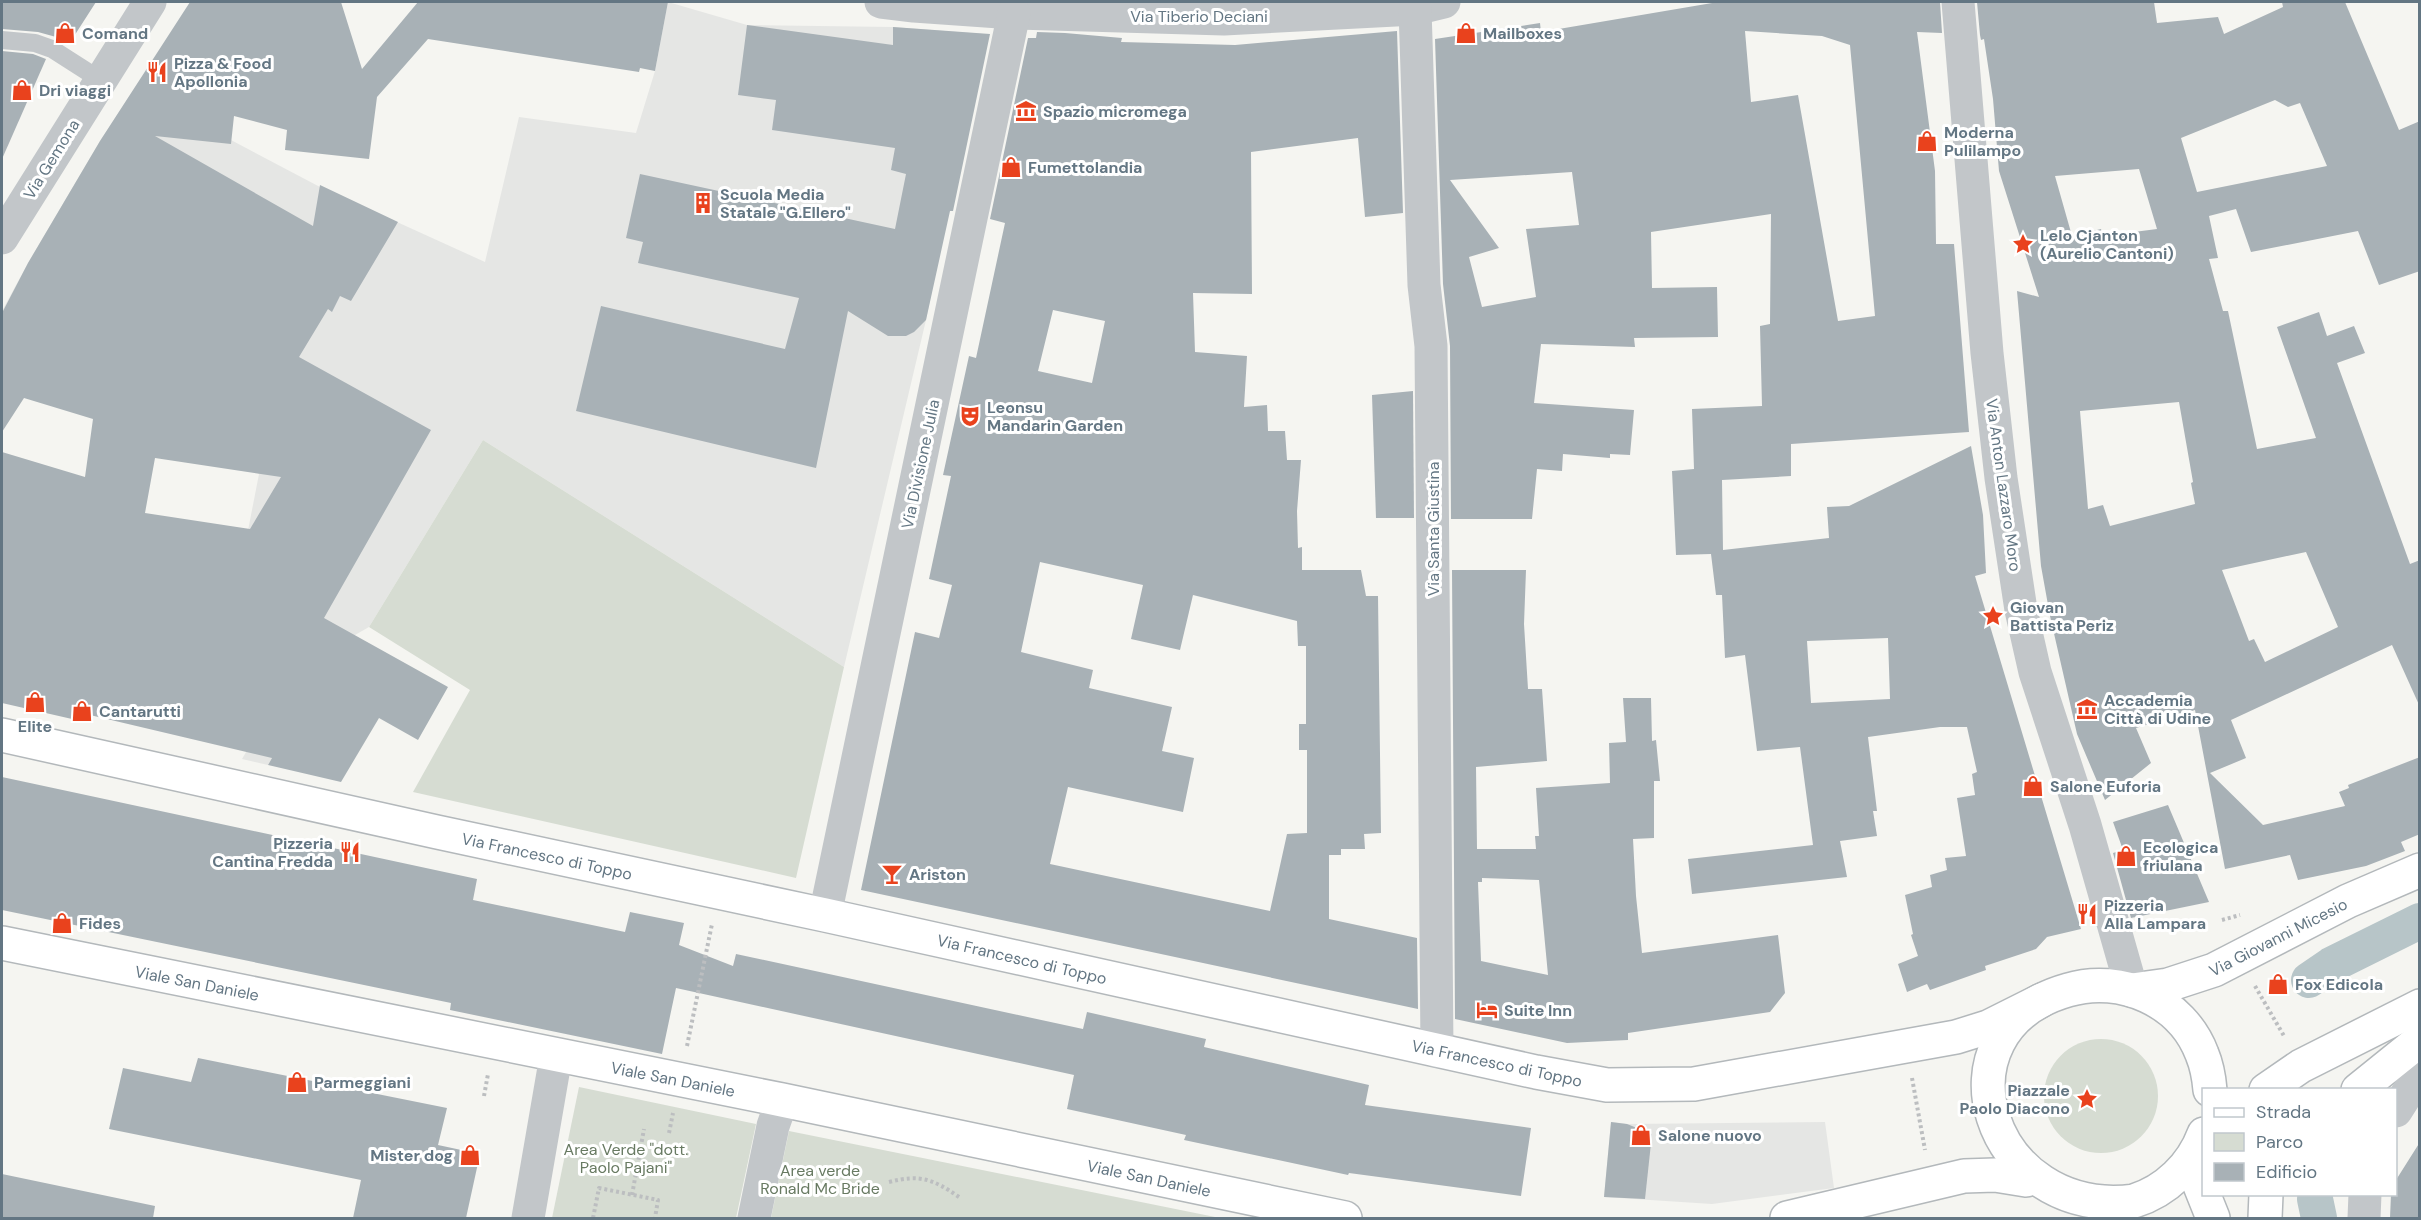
<svg xmlns="http://www.w3.org/2000/svg" width="2421" height="1220" font-family="'DM Sans',sans-serif">
<rect width="100%" height="100%" fill="#f5f5f1"/>
<g fill="#e5e6e4">
<polygon points="668,2 747,25 893,27 984,34 926,320 844,667 483,440 369,627 355,635 340,664 328,658 268,765 242,759 256,735 244,551 259,474 74,347 2,311 28,263 100,141 139,82 231,140 320,187 485,262 519,117 636,133 655,71"/>
<polygon points="1611,1122 1627,1124 1825,1122 1834,1188 1712,1204 1604,1197"/>
</g>
<g fill="#d6dcd2">
<polygon points="483,440 844,667 796,878 413,792 470,690 369,627"/>
<circle cx="2101" cy="1096" r="57"/>
<polygon points="579,1087 756,1124 736,1218 552,1218"/>
<polygon points="789,1131 1220,1218 771,1218"/>
</g>
<g fill="none" stroke-linecap="round" stroke-linejoin="round">
<g stroke="#b7c5c8" stroke-width="36">
<polyline points="2309,980 2331,965 2420,921"/>
<polyline points="2315,1199 2319,1218"/>
</g>
</g>
<g fill="#a8b1b6" fill-rule="evenodd">
<polygon points="2,2 96,2 69,44 56,37 38,32 2,29"/>
<path d="M190 2H341L362 69 418 2H668L655 71 640 68 639 72 428 39 377 97 369 159 285 150 287 130 234 116 231 144 155 136 313 226 320 185 398 222 351 301 340 296 332 312 328 309 299 357 431 430 324 618 448 687 418 740 379 718 341 782 268 765 272 758 73 711 72 719 2 703V452L85 477 93 419 24 398 2 432V313L28 263 100 141ZM155 458 281 477 250 529 145 513Z"/>
<path d="M1718 2H1940L1942 33 1917 32 1935 171 1936 244H1954L1969 432 1791 444V476L1722 480 1723 550 1829 538 1827 507 1849 506 1971 446 1983 515 1986 573 1975 576 2081 929 2047 937 2036 949 1985 966 1986 970 1930 990 1927 984 1907 992 1898 964 1918 956 1911 935 1913 934 1905 895 1932 887 1930 875 1947 870 1945 858 1966 856 1957 798 1975 795 1972 774 1977 772 1967 727H1940L1868 737 1877 811H1873L1877 836 1840 841 1847 877 1692 894 1688 859 1813 845 1800 747 1757 751 1745 655 1725 658 1722 595H1716L1711 554 1676 555 1672 471 1694 469 1692 409 1762 406 1760 326 1770 324 1771 214 1651 232 1652 288 1717 287 1718 337 1634 338 1635 347 1541 344 1534 403 1634 410 1630 455 1610 454V458L1563 454 1562 471 1537 469 1532 519H1451L1450 346 1443 284 1435 39 1540 23 1541 32ZM1745 31 1822 36 1850 45 1875 316 1838 321 1798 95 1751 102ZM1572 172 1579 225 1526 229 1536 297 1482 307 1469 257 1499 248 1450 180ZM1888 638 1890 699 1811 703 1807 641Z"/>
<path d="M1977 2H2154L2157 23 2218 17 2224 34 2283 7 2282 2H2345L2399 130 2420 121V271L2379 285 2358 231 2251 252 2236 209 2209 216 2218 258 2209 259 2223 311H2228L2257 449 2316 438 2277 327 2319 312 2327 336 2354 326 2365 353 2337 363 2410 564 2420 560V707L2392 645 2231 720 2246 758 2210 773 2263 825 2345 806 2339 792 2349 788 2348 785 2420 757V834L2401 842 2405 851 2366 866 2298 880 2290 855 2225 869 2195 710 2136 728 2151 763 2105 800 2077 734 2050 616 2041 566 2017 291 2039 297 1999 171 1993 99 1984 39 1981 40 1980 35ZM2275 100 2288 107 2300 103 2327 166 2197 192 2181 138ZM2139 169 2157 229 2103 236 2101 229 2072 236 2055 176ZM2179 402 2193 482 2191 483 2195 504 2110 526 2103 505 2088 509 2080 411ZM2306 552 2338 627 2265 662 2254 639 2249 641 2222 570Z"/>
<polygon points="747,25 893,45 893,27 990,34 953,211 950,211 926,320 914,332 906,336 888,336 848,311 816,468 576,411 601,306 785,349 799,298 638,263 643,242 626,238 640,174 895,229 906,174 891,170 895,148 772,130 776,100 738,95"/>
<path d="M1397 31 1403 213 1365 217 1358 138 1251 152 1252 294 1193 293 1195 352 1247 356 1244 407 1267 405 1268 431H1285L1287 460H1301L1297 511 1298 548 1302 547V570H1361L1366 596H1378L1381 833 1364 834 1365 849H1341V855H1329V919L1417 938 1418 1009 861 890 915 632 939 638 952 585 929 579 951 476 943 475 969 356 976 358 1005 223 990 219 1028 38H1036L1037 32 1065 33 1122 38 1121 42 1235 45ZM1053 310 1105 321 1092 383 1038 371ZM1040 562 1143 585 1131 639 1180 650 1193 595 1297 621 1298 646H1306V724H1299V750H1307V833L1287 834 1270 911 1050 864 1068 787 1183 812 1194 758 1162 751 1172 707 1089 688 1093 670 1021 652Z"/>
<polygon points="2,51 33,54 46,59 2,159"/>
<polygon points="1413,391 1414,518 1376,518 1372,395"/>
<path d="M1452 570H1526L1524 624 1528 689H1542L1547 761 1476 767 1477 849H1536L1535 836H1539L1536 788 1610 783 1609 743 1626 742 1623 698H1651L1652 741 1656 740 1660 781H1654V838L1633 839 1636 896 1642 953 1778 935 1785 993 1770 1012 1628 1033V1040L1567 1043 1455 1019ZM1482 878 1539 880 1548 975 1481 961 1478 882H1482Z"/>
<polygon points="2,777 477,879 473,900 625,932 630,912 684,923 679,945 733,966 736,954 1083,1029 1087,1012 1206,1039 1204,1047 1369,1085 1365,1105 1531,1128 1521,1196 1349,1173 1348,1175 1184,1140 1186,1135 1067,1109 1074,1075 676,988 662,1054 450,1010 451,1003 2,910"/>
<polygon points="2168,805 2209,902 2131,918 2113,853 2123,850 2113,822"/>
<polygon points="198,1058 447,1108 438,1145 480,1154 466,1218 353,1218 361,1180 109,1129 123,1068 191,1082"/>
<polygon points="1611,1122 1627,1124 1652,1134 1645,1199 1604,1197"/>
<polygon points="2420,1142 2420,1218 2390,1218 2391,1194 2396,1194 2396,1180"/>
<polygon points="2,1174 155,1206 153,1218 2,1218"/>
</g>
<g fill="none" stroke-linecap="round" stroke-linejoin="round">
<defs>
<g id="primary">
<polyline points="2,735 437,832 825,915 1536,1072 1607,1085 1694,1084 1956,1037 1988,1027 2042,1000"/>
<polyline points="2,943 782,1100 1345,1218"/>
<polyline points="2132,990 2168,985 2214,970 2348,901 2420,870"/>
<polyline points="2266,1090 2301,1066 2420,1006"/>
<polyline points="2358,1090 2420,1040"/>
<path d="M2204 1134C2192 1166 2166 1191 2134 1201 1988 1220 1927 1030 2068 990 2121 974 2182 1001 2202 1054 2207 1066 2209 1078 2210 1090"/>
<polyline points="2193,1157 2197,1178 2213,1218"/>
<polyline points="1787,1218 1964,1176 1995,1175 2026,1180"/>
<polyline points="2265,1218 2266,1194"/>
</g>
</defs>
<use href="#primary" stroke="#b3b8bb" stroke-width="36"/>
<g stroke="#bcbec0" stroke-width="4" stroke-dasharray="3 3" stroke-linecap="butt">
<polyline points="2222,920 2240,915"/>
<polyline points="2255,986 2284,1036"/>
<polyline points="687,1046 712,924"/>
<polyline points="1912,1078 1925,1150"/>
<polyline points="484,1096 488,1074"/>
<polyline points="669,1133 673,1113"/>
<path d="M889 1182C920 1174 933 1179 959 1197"/>
<polyline points="632,1195 644,1129"/>
<polyline points="593,1218 599,1188 658,1200 655,1218"/>
</g>
<polyline stroke="#c2c6c9" stroke-width="18" points="2,40 35,43 52,49 102,81"/>
<g stroke="#c2c6c9" stroke-width="33">
<polyline points="881,2 914,6 1014,13 1224,19 1415,9 1444,2"/>
<polyline points="1958,2 1987,353 2001,478 2021,610 2035,672 2085,825 2132,990"/>
<polyline points="1415,9 1424,285 1431,346 1437,1051"/>
<polyline points="2,238 150,2"/>
<polyline points="825,915 1014,13"/>
<polyline points="2396,1111 2420,1073"/>
<polyline points="528,1218 556,1056"/>
<polyline points="754,1218 773,1126 782,1100"/>
<polyline points="2364,1218 2365,1194"/>
</g>
<use href="#primary" stroke="#fff" stroke-width="33"/>
</g>
<defs>
<symbol id="shop-bare" viewBox="-9 -9 18 18"><path d="M-5-2.5h2.3a2.7 3.5 0 0 1 5.4 0H5L5.5 6h-11ZM-1.5-2.5h3a1.5 2.3 0 0 0-3 0Z" fill="#e9421d" stroke="#fff" stroke-width="2.5" paint-order="stroke"/></symbol>
<symbol id="restaurant-bare" viewBox="-9 -9 18 18"><path d="M-5-6h1v4h1v-4h1v4h1v-4h1v5L-1.5 .5V6h-2V.5L-5-1ZM5-6V6H3V1.5H1.5Q1.5-4 5-6Z" fill="#e9421d" stroke="#fff" stroke-width="2.5" paint-order="stroke"/></symbol>
<symbol id="museum-bare" viewBox="-9 -9 18 18"><path d="M0-6L6-3V-2H-6V-3ZM-5-1h2V3h-2ZM-1-1h2V3h-2ZM3-1h2V3H3ZM-6 4H6V6H-6Z" fill="#e9421d" stroke="#fff" stroke-width="2.5" paint-order="stroke"/></symbol>
<symbol id="building-bare" viewBox="-9 -9 18 18"><path d="M-4-6H4V6H1V3H-1V6H-4ZM-2.5-4.3h1.7v1.8h-1.7ZM.8-4.3h1.7v1.8H.8ZM-2.5-1h1.7V.8h-1.7ZM.8-1h1.7V.8H.8Z" fill="#e9421d" stroke="#fff" stroke-width="2.5" paint-order="stroke"/></symbol>
<symbol id="sight-bare" viewBox="-9 -9 18 18"><path d="M0-6L1.8-2.2L6-1.7L2.9 1.2L3.7 5.4L0 3.3L-3.7 5.4L-2.9 1.2L-6-1.7L-1.8-2.2Z" fill="#e9421d" stroke="#fff" stroke-width="2.5" paint-order="stroke"/></symbol>
<symbol id="theatre-bare" viewBox="-9 -9 18 18"><path d="M-5-5.5Q0-4 5-5.5V0Q5 5 0 6Q-5 5-5 0ZM-3.3-2.5H-1v1.5H-3.3ZM1-2.5H3.3v1.5H1ZM-2.8 1Q0 5.5 2.8 1Z" fill="#e9421d" stroke="#fff" stroke-width="2.5" paint-order="stroke"/></symbol>
<symbol id="bar-bare" viewBox="-9 -9 18 18"><path d="M-6-5H6L.8 .8V4.5H3.5V6h-7V4.5H-.8V.8Z" fill="#e9421d" stroke="#fff" stroke-width="2.5" paint-order="stroke"/></symbol>
<symbol id="hotel-bare" viewBox="-9 -9 18 18"><path d="M-6-4.5h1.5V1H6V5H4.5V3h-9V5H-6ZM-4 0a1.8 1.8 0 1 1 3.6 0ZM.5 0V-2.5h3Q6-2.5 6 0Z" fill="#e9421d" stroke="#fff" stroke-width="2.5" paint-order="stroke"/></symbol>
</defs>
<g fill-rule="evenodd">
<use href="#shop-bare" x="50" y="18" width="30" height="30"/>
<use href="#shop-bare" x="1451" y="18" width="30" height="30"/>
<use href="#restaurant-bare" x="142" y="57" width="30" height="30"/>
<use href="#shop-bare" x="7" y="75" width="30" height="30"/>
<use href="#museum-bare" x="1011" y="96" width="30" height="30"/>
<use href="#shop-bare" x="1912" y="126" width="30" height="30"/>
<use href="#shop-bare" x="996" y="152" width="30" height="30"/>
<use href="#building-bare" x="688" y="188" width="30" height="30"/>
<use href="#sight-bare" x="2008" y="229" width="30" height="30"/>
<use href="#theatre-bare" x="955" y="401" width="30" height="30"/>
<use href="#sight-bare" x="1978" y="601" width="30" height="30"/>
<use href="#shop-bare" x="20" y="687" width="30" height="30"/>
<use href="#museum-bare" x="2072" y="694" width="30" height="30"/>
<use href="#shop-bare" x="67" y="696" width="30" height="30"/>
<use href="#shop-bare" x="2018" y="771" width="30" height="30"/>
<use href="#restaurant-bare" x="335" y="837" width="30" height="30"/>
<use href="#shop-bare" x="2111" y="841" width="30" height="30"/>
<use href="#bar-bare" x="877" y="859" width="30" height="30"/>
<use href="#restaurant-bare" x="2072" y="899" width="30" height="30"/>
<use href="#shop-bare" x="47" y="908" width="30" height="30"/>
<use href="#shop-bare" x="2263" y="969" width="30" height="30"/>
<use href="#hotel-bare" x="1472" y="995" width="30" height="30"/>
<use href="#shop-bare" x="282" y="1067" width="30" height="30"/>
<use href="#sight-bare" x="2072" y="1084" width="30" height="30"/>
<use href="#shop-bare" x="1626" y="1120" width="30" height="30"/>
<use href="#shop-bare" x="455" y="1140" width="30" height="30"/>
</g>
<g text-anchor="middle" stroke-width="6" stroke-linejoin="round" paint-order="stroke">
<g font-size="16" fill="#637683" stroke="#fff">
<text x="1199" y="22">Via Tiberio Deciani</text>
<text transform="translate(51 159) rotate(-58)" y="6">Via Gemona</text>
<text transform="translate(920 464) rotate(-78)" y="6">Via Divisione Julia</text>
<text transform="translate(2004 485) rotate(82)" y="6">Via Anton Lazzaro Moro</text>
<text transform="translate(1433 529) rotate(-90)" y="6">Via Santa Giustina</text>
<text transform="translate(547 856) rotate(12)" y="6">Via Francesco di Toppo</text>
<text transform="translate(2278 937) rotate(-27)" y="6">Via Giovanni Micesio</text>
<text transform="translate(1022 959) rotate(13)" y="6">Via Francesco di Toppo</text>
<text transform="translate(197 983) rotate(11)" y="6">Viale San Daniele</text>
<text transform="translate(1497 1063) rotate(12)" y="6">Via Francesco di Toppo</text>
<text transform="translate(673 1079) rotate(11)" y="6">Viale San Daniele</text>
<text transform="translate(1149 1178) rotate(12)" y="6">Viale San Daniele</text>
</g>
<g font-size="16" font-weight="bold" fill="#637683" stroke="#fff" text-anchor="start">
<text x="82" y="39">Comand</text>
<text x="1483" y="39">Mailboxes</text>
<text x="174" y="69">Pizza &amp; Food<tspan x="174" dy="18">Apollonia</tspan></text>
<text x="39" y="96">Dri viaggi</text>
<text x="1043" y="117">Spazio micromega</text>
<text x="1944" y="138">Moderna<tspan x="1944" dy="18">Pulilampo</tspan></text>
<text x="1028" y="173">Fumettolandia</text>
<text x="720" y="200">Scuola Media<tspan x="720" dy="18">Statale "G.Ellero"</tspan></text>
<text x="2040" y="241">Lelo Cjanton<tspan x="2040" dy="18">(Aurelio Cantoni)</tspan></text>
<text x="987" y="413">Leonsu<tspan x="987" dy="18">Mandarin Garden</tspan></text>
<text x="2010" y="613">Giovan<tspan x="2010" dy="18">Battista Periz</tspan></text>
<text x="2104" y="706">Accademia<tspan x="2104" dy="18">Città di Udine</tspan></text>
<text x="99" y="717">Cantarutti</text>
<text x="35" y="732" text-anchor="middle">Elite</text>
<text x="2050" y="792">Salone Euforia</text>
<text x="333" y="849" text-anchor="end">Pizzeria<tspan x="333" dy="18">Cantina Fredda</tspan></text>
<text x="2143" y="853">Ecologica<tspan x="2143" dy="18">friulana</tspan></text>
<text x="909" y="880">Ariston</text>
<text x="2104" y="911">Pizzeria<tspan x="2104" dy="18">Alla Lampara</tspan></text>
<text x="79" y="929">Fides</text>
<text x="2295" y="990">Fox Edicola</text>
<text x="1504" y="1016">Suite Inn</text>
<text x="314" y="1088">Parmeggiani</text>
<text x="2070" y="1096" text-anchor="end">Piazzale<tspan x="2070" dy="18">Paolo Diacono</tspan></text>
<text x="1658" y="1141">Salone nuovo</text>
<text x="453" y="1161" text-anchor="end">Mister dog</text>
</g>
<g font-size="16" fill="#687a62" stroke="#fff">
<text x="626" y="1155">Area Verde "dott.<tspan x="626" dy="18">Paolo Pajani"</tspan></text>
<text x="820" y="1176">Area verde<tspan x="820" dy="18">Ronald Mc Bride</tspan></text>
</g>
</g>
<rect width="2421" height="1220" fill="none" stroke="#637683" stroke-width="6"/>
<rect x="2202" y="1088" width="195" height="108" fill="#ffffff" stroke="#c1c8cd" stroke-width="1.5"/>
<rect x="2214" y="1108" width="30" height="9" fill="#ffffff" stroke="#c1c8cd" stroke-width="1.5"/>
<text x="2256" y="1118" font-size="18" fill="#637683">Strada</text>
<rect x="2214" y="1133" width="30" height="18" fill="#d6dcd2" stroke="#c1c8cd" stroke-width="1.5"/>
<text x="2256" y="1148" font-size="18" fill="#637683">Parco</text>
<rect x="2214" y="1163" width="30" height="18" fill="#a8b1b6" stroke="#c1c8cd" stroke-width="1.5"/>
<text x="2256" y="1178" font-size="18" fill="#637683">Edificio</text>
</svg>
